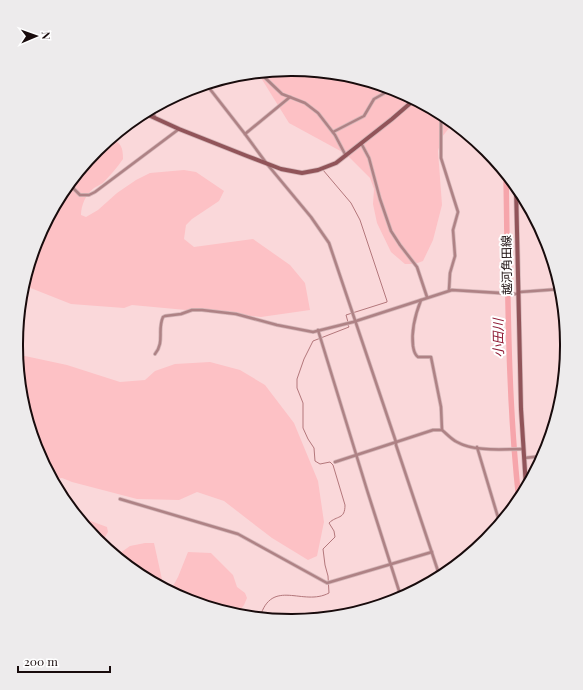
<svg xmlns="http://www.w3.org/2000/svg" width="583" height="690" font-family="'Playfair Display','Noto Sans JP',serif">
<rect width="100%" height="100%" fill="#fad8da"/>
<g fill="#fdc1c5">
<polygon points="292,70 345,75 397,91 445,116 453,123 442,137 438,151 442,205 433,240 423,261 415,264 405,264 391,252 377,223 373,204 374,189 370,178 346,154 289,123 258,73"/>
<path d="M110 139C121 142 123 147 123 159 117 168 110 175 103 183 100 185 97 186 94 188 86 194 81 205 81 215L86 217 98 210 117 193 136 180 150 173 184 170 196 172 224 191 219 201 192 219 186 225 184 239 194 247 253 239 290 265 305 283 310 310 261 317 132 305 124 308 71 304 23 285 37 239 63 192 97 150Z"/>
<polygon points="17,356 25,356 67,365 120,382 145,380 155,371 175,364 210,362 240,370 265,385 294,423 318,481 324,522 317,556 308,560 272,538 224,501 197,492 179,500 137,499 72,482 62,478 52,479 37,450 21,399"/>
<polygon points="77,516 107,527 108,532 105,537 99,542"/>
<polygon points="145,543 154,543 163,584 168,588 172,588 178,577 188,552 211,553 233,575 237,587 245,593 247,598 244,605 236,615 186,599 138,574 116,556 130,546"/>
</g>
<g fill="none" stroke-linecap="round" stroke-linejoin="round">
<g stroke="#b3777b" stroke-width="1">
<polyline points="323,170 351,203 360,220 387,301 387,302 346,315 348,322"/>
<path d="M260 617C272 577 303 607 329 593L328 576 325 565 323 549 335 537 334 531 329 523C337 515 345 520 345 505L333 465 330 462 320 464 315 461 314 448 308 439 303 428V403L297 388V379L304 359 313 341 349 327 348 325"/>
</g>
<path stroke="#f6a5ab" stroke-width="5.5" d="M506 175C508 283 507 392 519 501"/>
<defs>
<g id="street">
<polyline points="260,73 282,94 305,103 318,113 335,135 346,156"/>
<polyline points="206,84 245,134 267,164 311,217 329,243 396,442 396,445 440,577"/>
<polyline points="149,110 153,111 155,118"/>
<polyline points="444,116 441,122 441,158 458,212 453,230 455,256 450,273 449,290"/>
<polyline points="333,132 364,116 374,99 392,89"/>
<polyline points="245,134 290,97"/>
<polyline points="361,143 369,158 380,199 391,231 400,245 417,267 427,297"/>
<polyline points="71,182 74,189 80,195 89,195 95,192 179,129"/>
<path d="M421 300C415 315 411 329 413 346 414 351 414 354 418 357H431L441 407 442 430"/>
<polyline points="318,330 367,490 401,597"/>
<path d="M155 354C165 342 157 330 163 317L165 316 181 314 192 310H202L236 314 277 325 313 332 353 322 452 290 516 294 520 292 561 289"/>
<polyline points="477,447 500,524"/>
<polyline points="524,458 543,456"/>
<path d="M335 462 433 430H442C447 434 451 439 457 442 474 452 504 449 523 449"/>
<polyline points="120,499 238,534 327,583 432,552"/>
</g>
<g id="secondary">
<polyline points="144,113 179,129 247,156 281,169 302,173 318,170 336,163 392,119 414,100"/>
<polyline points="516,186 521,409 526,487"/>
</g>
</defs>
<use href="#street" stroke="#d6b7b9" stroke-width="4"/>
<use href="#secondary" stroke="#d6b7b9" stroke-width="5.5"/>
<use href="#street" stroke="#ae8285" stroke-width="2.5"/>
<use href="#secondary" stroke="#915459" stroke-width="4"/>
</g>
<g text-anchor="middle" stroke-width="4" stroke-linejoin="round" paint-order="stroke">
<g font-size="12" fill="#180b0c" stroke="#fff">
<text transform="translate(507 265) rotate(-91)" y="4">越河角田線</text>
</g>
<g font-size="13" font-style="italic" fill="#8e1a34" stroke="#fff">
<text transform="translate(498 338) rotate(-91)" y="5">小田川</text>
</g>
</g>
<path d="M0 0H583V690H0ZM291 76H292A268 268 0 0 1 560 344V346A268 268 0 0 1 292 614H291A268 268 0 0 1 23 346V344A268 268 0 0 1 291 76Z" fill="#edebec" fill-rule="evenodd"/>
<path fill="none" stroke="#180b0c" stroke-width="2" d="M291 76H292A268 268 0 0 1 560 344V346A268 268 0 0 1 292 614H291A268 268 0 0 1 23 346V344A268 268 0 0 1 291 76Z"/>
<g transform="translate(36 36) rotate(88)" stroke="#ffffff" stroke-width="3" paint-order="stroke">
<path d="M0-3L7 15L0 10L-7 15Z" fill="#180b0c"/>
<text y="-6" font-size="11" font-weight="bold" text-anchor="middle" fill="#180b0c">N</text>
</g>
<path d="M18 666v6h92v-6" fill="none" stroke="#180b0c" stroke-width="2"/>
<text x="24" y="666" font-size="12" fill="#180b0c" stroke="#ffffff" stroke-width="3" paint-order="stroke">200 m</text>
</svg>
